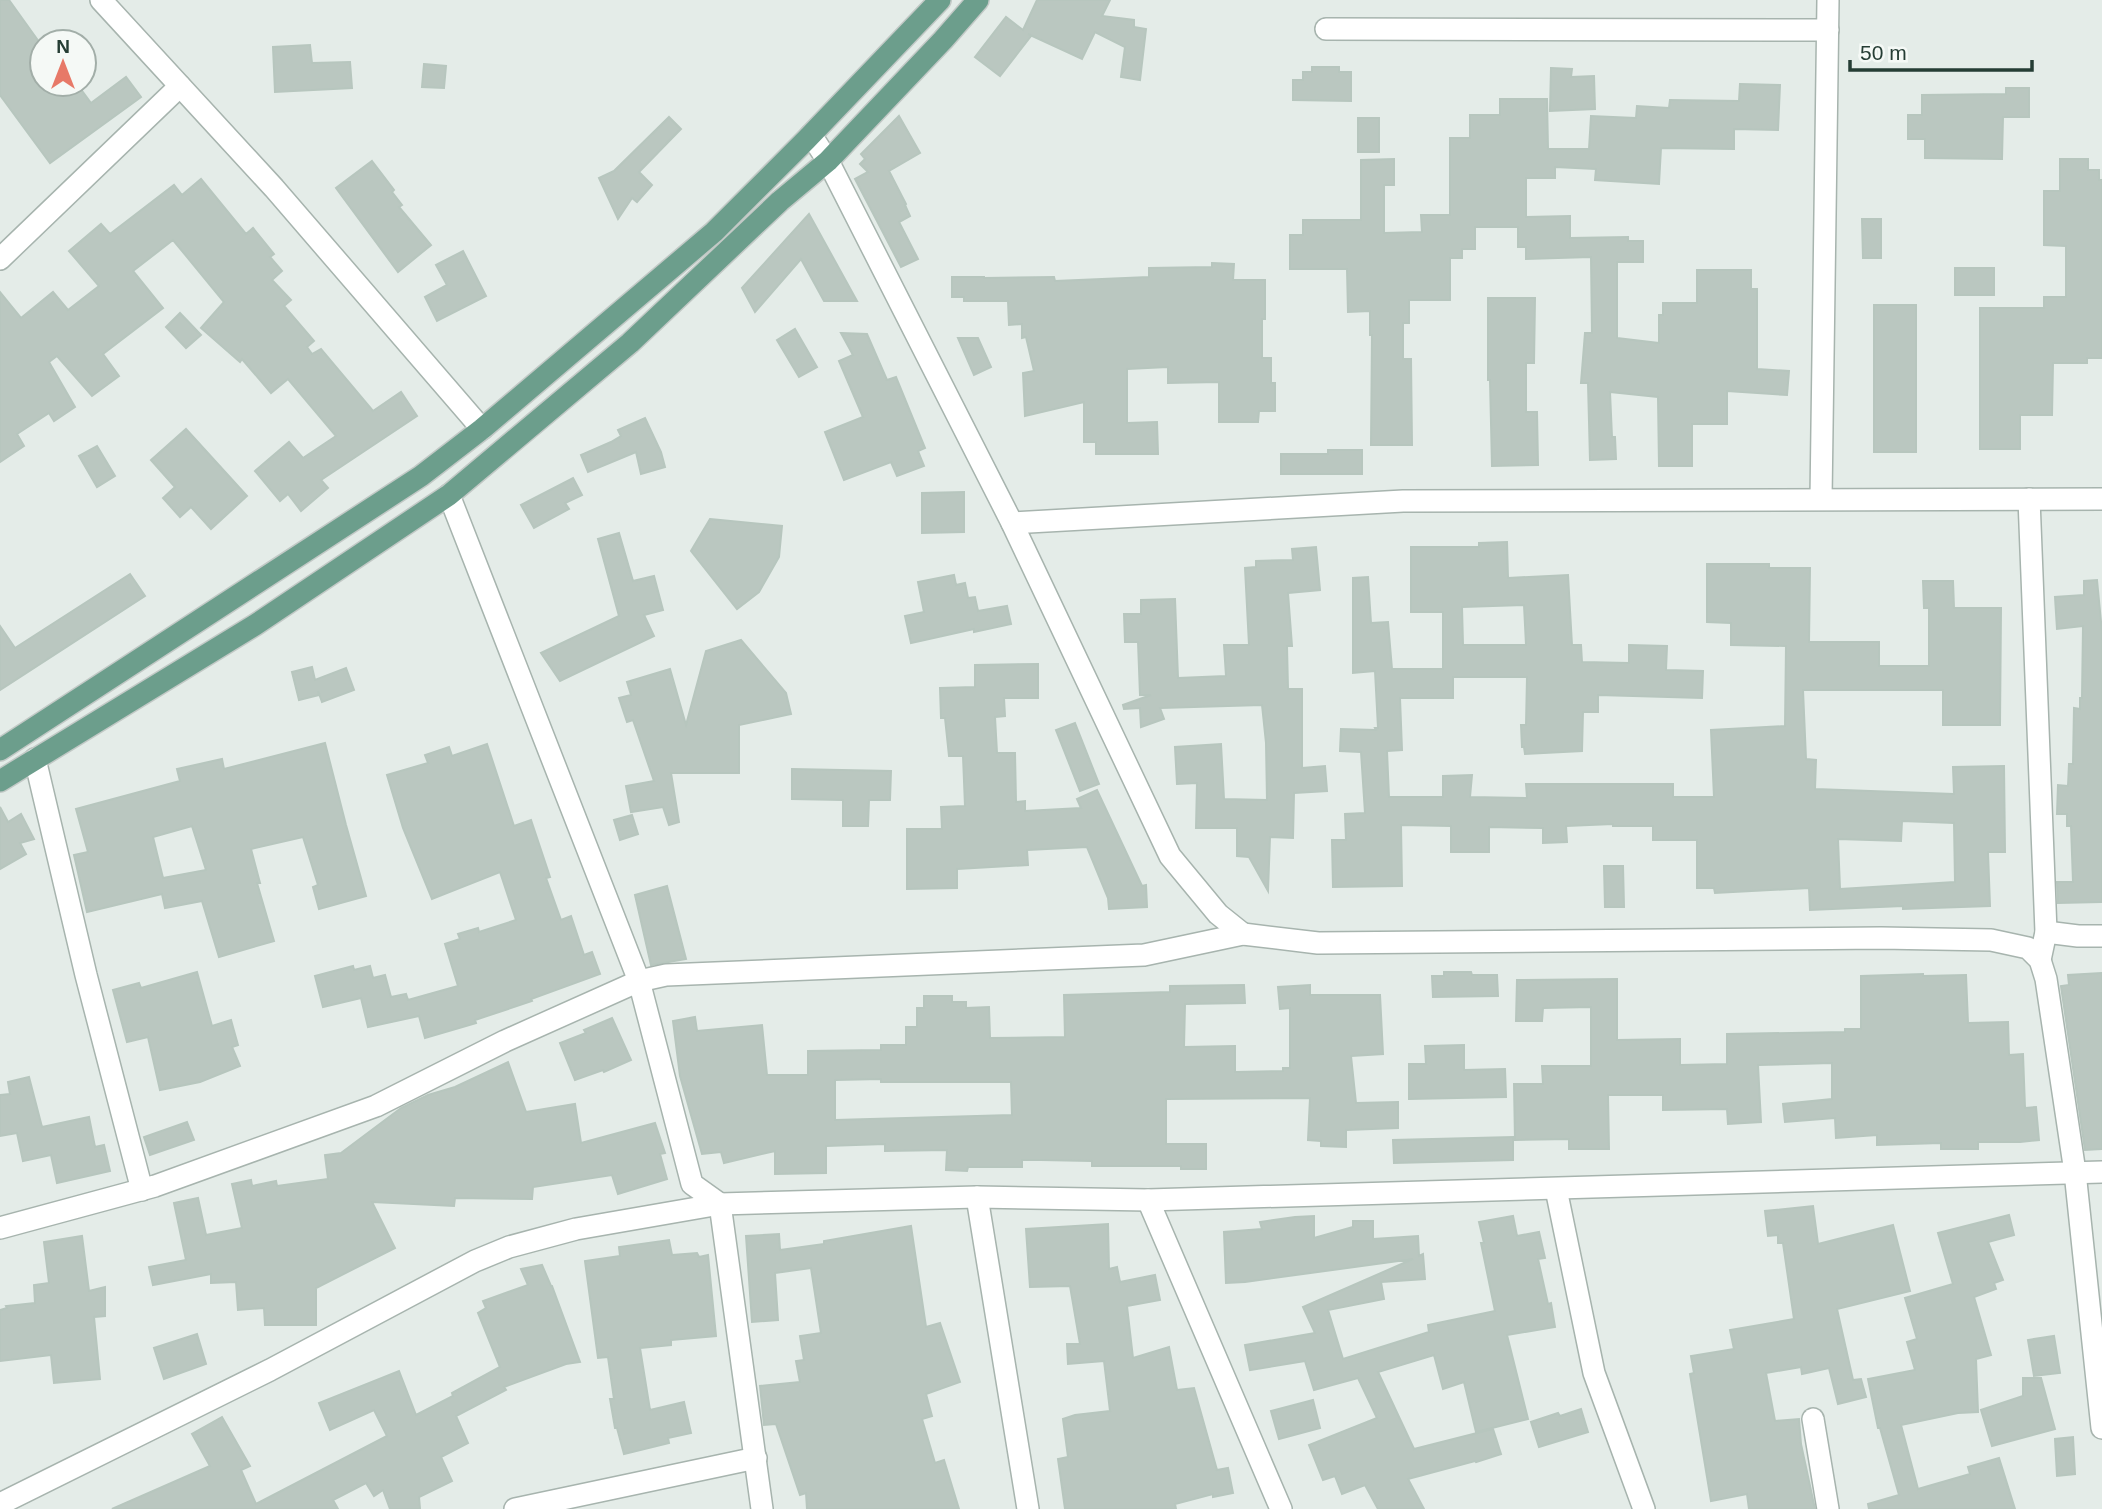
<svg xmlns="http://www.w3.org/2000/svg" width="2102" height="1509" font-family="Helvetica,sans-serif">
<rect width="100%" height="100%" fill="#e4ece8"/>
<g fill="#bac7c0" stroke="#b7c6be" stroke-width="2" fill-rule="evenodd">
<polygon points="0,0 9,0 42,46 42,84 77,84 91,103 126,77 141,97 50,163 0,95"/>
<polygon points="1037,0 1110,0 1102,16 1134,20 1134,27 1146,29 1140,80 1121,77 1125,47 1095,32 1082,59 1028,34 1031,36 1000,76 975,57 1006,17 1023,30"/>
<polygon points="310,45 312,63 350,62 352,88 275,92 273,47"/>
<polygon points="424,64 446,66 444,88 422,87"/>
<polygon points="1312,67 1339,67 1339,72 1351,72 1351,101 1293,100 1293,80 1303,80 1303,72 1312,72"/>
<polygon points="1551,68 1572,69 1571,77 1594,76 1595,109 1550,111"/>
<polygon points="1740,84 1780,85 1778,130 1734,129 1734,149 1661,148 1659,184 1595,180 1596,169 1555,167 1555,178 1526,178 1526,217 1570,216 1570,238 1628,237 1628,241 1643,241 1643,262 1617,262 1617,338 1659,343 1659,315 1663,315 1663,303 1697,303 1697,270 1751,270 1751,289 1757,289 1757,369 1789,371 1787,395 1727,391 1727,424 1692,424 1692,466 1659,466 1658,397 1610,392 1612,437 1615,437 1616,459 1590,460 1588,383 1581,383 1585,333 1592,333 1591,257 1526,259 1526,247 1518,247 1518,227 1475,227 1475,249 1462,249 1462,258 1450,258 1450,300 1409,300 1409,323 1403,323 1403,359 1411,359 1412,445 1371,445 1372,335 1370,335 1370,311 1348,312 1347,269 1290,269 1290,235 1303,235 1303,220 1361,220 1361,160 1394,159 1394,185 1384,185 1384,233 1422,232 1421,215 1450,215 1450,138 1470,138 1470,115 1500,115 1500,99 1547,99 1548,149 1589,149 1591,116 1636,118 1637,106 1669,108 1670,100 1739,101"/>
<polygon points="2006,88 2029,88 2029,117 2003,117 2002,159 1925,158 1925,139 1908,139 1908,115 1922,115 1922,95 2006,94"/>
<polygon points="899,116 920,153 889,171 906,204 905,205 910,216 899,222 918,259 901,267 855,179 868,172 860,164 865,159 861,154"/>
<polygon points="669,117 681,129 639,172 652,185 637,202 632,198 618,219 599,178 614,171"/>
<rect x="1358" y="118" width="21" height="34"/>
<polygon points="2060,159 2088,159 2088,170 2099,170 2099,180 2102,180 2102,358 2087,358 2087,363 2053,363 2052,415 2020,415 2020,449 1980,449 1980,308 2044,308 2044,297 2066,297 2066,246 2044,245 2044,191 2060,191"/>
<polygon points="372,161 394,190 392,192 402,205 399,207 431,245 398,272 336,188"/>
<polygon points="201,179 246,234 253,228 274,254 270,257 282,271 272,280 291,300 284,306 314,341 307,347 312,354 321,349 373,411 401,392 417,416 321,480 328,488 301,511 288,494 280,501 255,471 289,442 303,458 336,436 288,379 271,393 242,359 240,362 201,328 224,302 173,240 133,271 163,308 103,354 119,376 92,396 57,356 49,362 75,407 54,421 49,413 17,434 24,446 0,462 0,292 21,318 53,292 68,310 99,286 69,251 101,224 110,234 174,185 182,195"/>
<polygon points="809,214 857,301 824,301 801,259 755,312 742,288"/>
<polygon points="1862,219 1881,219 1881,258 1863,258"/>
<polygon points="463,251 486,296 437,321 425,297 447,285 436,265"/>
<polygon points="1212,263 1234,264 1233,280 1265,280 1265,319 1262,319 1262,358 1271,358 1271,383 1275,383 1275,411 1259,411 1258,422 1219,422 1219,382 1168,383 1168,367 1127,369 1127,423 1157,422 1158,454 1096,454 1096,442 1084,442 1084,402 1025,416 1023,373 1034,371 1026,337 1022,338 1022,324 1009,325 1008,301 964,301 964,297 952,297 952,277 984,277 984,278 1054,277 1055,281 1149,277 1149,268 1212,267"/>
<rect x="1955" y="268" width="39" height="27"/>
<polygon points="1488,298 1535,298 1534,363 1526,363 1526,412 1537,412 1538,465 1492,466 1490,380 1488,380"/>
<rect x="1874" y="305" width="42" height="147"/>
<polygon points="180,313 201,335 186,348 166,327"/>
<polygon points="795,329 817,367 799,377 777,340"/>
<polygon points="841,333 867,334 887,380 896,377 925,448 918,451 924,466 897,476 891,462 844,480 825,432 863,417 839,361 853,355"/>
<polygon points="958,338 978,338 991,367 974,375"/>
<polygon points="645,418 661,452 665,467 641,474 636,452 588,472 581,455 611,442 621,436 618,430"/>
<polygon points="186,429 247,496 211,529 191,507 180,517 163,498 175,487 151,460"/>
<polygon points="97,446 115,476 97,487 79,456"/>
<polygon points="1328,450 1362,450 1362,474 1281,474 1281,454 1328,454"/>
<polygon points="573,478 582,495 565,503 569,509 534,528 521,505"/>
<polygon points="964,492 964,532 922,533 922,493"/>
<polygon points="710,519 782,526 779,557 759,592 737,609 691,551"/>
<polygon points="619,533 633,581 654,576 663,610 644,615 654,636 560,681 541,653 619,616 598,539"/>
<path d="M1507 542 1508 578 1568 575 1572 645H1581L1582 662 1629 663V645L1667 646 1666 670 1703 671 1702 698 1598 695V712H1583L1582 751 1525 754 1524 747H1522L1521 725H1526L1527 677H1453V698H1400L1402 750 1387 751 1389 797H1443V776L1472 775 1470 797 1527 798 1526 784H1673V797H1714L1711 730 1785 726 1786 646 1731 645V623L1707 622V564H1769V568H1810L1809 642H1879V666H1929V608H1924L1923 581H1953L1954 608H2001L2000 725H1943V690H1803L1806 759 1816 760 1815 789 1954 794 1953 767 2004 766 2005 852H1988L1990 906 1903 909V906L1810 910 1809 888 1715 893 1714 888H1697V840H1653V826H1613V824L1566 826 1567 842 1543 843V828L1489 827V852H1451V826L1401 825 1402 886 1333 887 1332 840H1346L1345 814 1365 813 1361 752 1340 751 1341 729 1376 730 1375 728H1378L1375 671 1353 673V578L1368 577 1371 623 1388 622 1392 669H1443V612H1411V547H1479V543ZM1524 605 1526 645H1463L1462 607ZM1902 821 1954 823 1955 882 1840 889 1838 839 1901 841Z"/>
<polygon points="1316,547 1320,590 1288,593 1292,646 1287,646 1288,689 1302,689 1302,768 1325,766 1327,791 1294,793 1293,838 1270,837 1268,891 1249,857 1237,856 1237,828 1196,828 1197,783 1177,784 1175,747 1221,744 1224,799 1267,800 1266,743 1262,705 1160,708 1164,719 1141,727 1140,708 1124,709 1123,705 1151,695 1140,695 1138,642 1125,642 1124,614 1141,614 1141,600 1175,599 1178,678 1226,676 1224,645 1249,645 1245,568 1256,567 1256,561 1293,560 1292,549"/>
<polygon points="130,574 145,596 0,690 0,626 15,648"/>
<polygon points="954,575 956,585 965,583 968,598 975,597 978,611 1007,606 1011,624 974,632 974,629 911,643 905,616 924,612 918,582"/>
<polygon points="2097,580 2102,632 2102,902 2058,903 2057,882 2073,882 2071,826 2067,826 2067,814 2057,814 2058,785 2068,786 2069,764 2073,764 2074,708 2080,709 2080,698 2082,698 2083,626 2057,629 2055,597 2084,595 2084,581"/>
<polygon points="741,640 786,693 791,714 739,725 739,773 671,773 679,822 669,825 663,807 631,812 626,786 654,781 633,720 627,722 619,698 631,695 627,682 670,669 686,725 706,651"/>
<polygon points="1038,664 1038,698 1004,698 1005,716 995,717 997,753 1015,753 1016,802 1025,801 1025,811 1081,808 1077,799 1097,790 1142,886 1146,885 1147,907 1109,909 1108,898 1087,847 1027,850 1028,865 957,869 957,888 907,889 907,829 942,829 941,807 965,806 963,756 949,756 945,718 941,718 940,688 975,687 975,665"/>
<polygon points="312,667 315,680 346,668 354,690 322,702 318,691 319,695 299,700 292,672"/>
<polygon points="1075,723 1099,784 1080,791 1056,730"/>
<path d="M325 743 346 825 366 896 319 909 313 887 318 885 303 837 251 849 260 883H257L274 941 219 957 202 901 165 908 162 894 87 912 74 855 88 852 76 809 180 781 177 769 222 759 224 769ZM192 826 206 870 163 878 153 837Z"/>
<polygon points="487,744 514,826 531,820 550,877 546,878 561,920 571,916 584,955 592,952 600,974 531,999 532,1001 475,1020 476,1023 425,1038 419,1016 368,1027 361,998 323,1007 315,976 353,966 354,970 370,966 373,978 385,975 391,997 406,994 408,1000 458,986 445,944 460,939 458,934 478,928 479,932 516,920 500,872 432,899 403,828 387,775 428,763 425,755 449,747 452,756"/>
<polygon points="792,769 891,771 890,800 869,800 868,826 843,826 843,800 792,799"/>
<polygon points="0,807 8,822 21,814 34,839 20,843 26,854 0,869"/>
<polygon points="632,815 638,834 620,840 614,820"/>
<polygon points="1604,866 1623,866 1624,907 1605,907"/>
<polygon points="667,886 686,959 651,965 635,895"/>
<polygon points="197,972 212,1026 231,1020 238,1045 232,1047 240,1066 200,1082 160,1090 148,1037 127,1042 113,990 139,983 141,988"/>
<polygon points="1444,972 1471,972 1472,975 1497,975 1498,996 1433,997 1432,976 1444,976"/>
<polygon points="2102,973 2102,1149 2085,1150 2061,986 2069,985 2068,975"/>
<polygon points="1923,974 1923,976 1966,975 1968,1023 2008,1022 2009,1055 2023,1054 2025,1108 2036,1107 2039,1140 2020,1142 1978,1142 1978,1149 1941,1149 1941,1143 1877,1145 1877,1135 1836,1138 1835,1118 1785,1122 1783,1104 1832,1099 1832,1063 1758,1065 1761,1122 1728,1124 1727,1109 1663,1110 1663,1095 1608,1095 1609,1149 1569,1149 1569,1139 1515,1140 1514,1084 1543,1084 1542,1066 1591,1066 1591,1007 1543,1008 1542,1021 1516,1021 1517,980 1617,979 1617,1040 1680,1039 1680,1065 1727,1064 1727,1034 1845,1032 1845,1029 1861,1029 1861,976"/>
<path d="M1244 985 1245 1003 1185 1004 1184 1047 1235 1046V1072L1283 1071V1068H1290V1008L1280 1009 1278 987 1310 985V995H1380L1383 1054 1351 1056 1356 1103 1398 1102V1128L1346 1130V1147L1321 1146V1141L1308 1140 1310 1098 1166 1099V1144H1206V1169H1181V1166H1092V1161L1041 1160H1022V1167H968L967 1171 946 1170 947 1150 885 1151V1144L826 1146V1173L775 1174V1151L724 1163 721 1152 702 1154 680 1076 673 1021 695 1017 697 1031 762 1025 767 1075H808V1051L881 1050V1045H906V1027H917V1008H924V996H952V1002H966V1008L989 1007 990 1038 1065 1037 1064 995 1170 992V986ZM881 1079V1082H1011L1012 1115 835 1120V1080Z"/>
<polygon points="612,1018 631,1060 604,1072 603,1070 575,1080 560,1043 586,1033 584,1030"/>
<polygon points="1464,1045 1464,1070 1505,1069 1506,1097 1409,1099 1409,1064 1426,1064 1425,1046"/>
<polygon points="508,1062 526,1112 575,1104 581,1143 655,1123 665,1153 660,1154 667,1179 618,1194 612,1175 533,1187 532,1199 455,1198 454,1206 372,1202 395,1248 316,1288 316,1325 265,1325 264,1308 238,1310 236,1282 211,1283 211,1274 153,1285 149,1267 186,1260 174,1203 198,1198 206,1235 242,1228 232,1184 251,1180 252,1186 276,1181 277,1186 328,1179 325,1155 341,1153 401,1108 428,1095 455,1087"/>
<polygon points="29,1077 42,1127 89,1117 95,1147 104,1145 110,1171 57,1183 51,1155 23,1161 17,1133 0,1136 0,1095 10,1094 8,1082"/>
<polygon points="187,1122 194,1140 150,1155 144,1137"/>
<polygon points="1513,1137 1513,1160 1394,1163 1393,1140"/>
<polygon points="1813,1206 1818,1244 1893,1225 1910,1291 1837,1309 1853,1380 1861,1379 1866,1397 1838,1404 1829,1368 1802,1374 1801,1367 1766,1373 1775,1421 1799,1419 1801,1444 1815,1509 1749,1509 1747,1494 1711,1501 1690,1374 1694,1373 1691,1356 1734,1349 1730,1330 1794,1319 1783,1243 1778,1243 1778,1235 1768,1236 1765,1211"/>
<polygon points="2009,1215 2014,1235 1988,1242 2003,1280 1994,1283 1996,1289 1974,1297 1991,1355 1976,1359 1978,1412 1958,1413 1901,1425 1918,1489 1970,1474 1968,1467 1999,1458 2015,1509 1869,1509 1868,1504 1899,1495 1880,1428 1878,1428 1868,1379 1915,1370 1907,1342 1917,1339 1905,1298 1953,1284 1938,1233"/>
<polygon points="1314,1216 1314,1238 1353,1227 1353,1221 1373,1221 1373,1239 1418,1236 1419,1256 1423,1254 1425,1279 1381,1282 1384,1299 1328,1310 1343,1359 1429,1332 1428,1325 1495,1311 1481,1243 1484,1243 1479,1222 1513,1216 1517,1236 1539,1232 1545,1258 1538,1259 1548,1304 1551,1303 1555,1327 1507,1335 1528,1419 1476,1432 1464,1382 1443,1389 1434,1355 1378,1372 1414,1449 1493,1429 1501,1454 1476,1462 1475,1461 1408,1479 1424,1509 1378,1509 1365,1485 1342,1494 1335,1476 1323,1480 1309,1445 1377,1418 1358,1378 1314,1390 1305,1361 1250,1370 1245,1345 1315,1333 1303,1307 1413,1259 1245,1282 1226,1283 1224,1232 1262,1229 1260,1222 1295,1217"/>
<polygon points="1108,1224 1109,1269 1117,1267 1120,1282 1155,1275 1160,1300 1127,1306 1133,1358 1169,1347 1177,1390 1194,1388 1217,1470 1228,1468 1233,1493 1213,1497 1213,1494 1175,1504 1176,1509 1065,1509 1058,1459 1068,1457 1063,1419 1075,1415 1110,1411 1104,1361 1068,1364 1067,1344 1080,1344 1070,1286 1030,1287 1026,1229"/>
<polygon points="911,1226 926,1327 940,1323 960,1382 926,1394 932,1416 922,1419 935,1463 944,1460 959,1509 807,1509 806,1493 800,1495 776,1424 764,1425 760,1386 800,1382 796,1361 804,1360 800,1336 821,1333 811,1268 775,1273 778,1320 752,1322 746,1236 779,1234 780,1250 824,1244 824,1241"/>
<polygon points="82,1236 89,1291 105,1287 105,1316 94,1317 100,1379 54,1383 51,1355 0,1361 0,1310 7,1308 6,1306 35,1303 34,1285 49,1283 44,1242"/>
<polygon points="669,1240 672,1255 697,1253 699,1257 708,1255 716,1336 671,1340 671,1345 640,1348 650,1410 684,1402 691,1433 668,1438 669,1443 624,1454 617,1428 615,1428 610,1399 614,1399 608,1357 598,1358 585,1261 620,1256 619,1247"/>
<polygon points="542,1265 551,1286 552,1286 580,1362 566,1364 504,1387 506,1390 456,1416 468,1443 441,1457 452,1481 419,1497 420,1509 390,1509 383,1490 374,1496 366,1483 333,1500 338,1509 112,1509 210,1466 192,1434 222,1417 250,1466 241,1470 256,1504 387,1436 374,1410 330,1430 319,1403 399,1371 416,1415 453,1396 452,1393 500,1367 478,1313 486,1308 483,1301 528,1285 521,1269"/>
<polygon points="197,1334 206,1364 164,1379 154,1348"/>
<polygon points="2054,1336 2060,1373 2034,1376 2028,1340"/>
<polygon points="2023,1378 2041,1378 2055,1429 1992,1446 1981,1410 2023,1396"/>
<polygon points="1313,1400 1320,1428 1279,1439 1271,1411"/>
<polygon points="1581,1409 1588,1432 1539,1447 1531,1422 1558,1413 1560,1416"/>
<polygon points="2073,1437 2075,1474 2057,1476 2055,1439"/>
</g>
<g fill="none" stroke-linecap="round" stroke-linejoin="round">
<defs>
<g id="minor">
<polyline points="101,0 274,188 482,429"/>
<polyline points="1326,29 1828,30"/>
<polyline points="811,135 828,161 1012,523 1170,856 1218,914 1243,934"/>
<polyline points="0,259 180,86"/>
<polyline points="449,495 639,981 692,1184 720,1204 762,1509"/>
<polyline points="1821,499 1828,0"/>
<polyline points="2029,499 2046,932 2040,960"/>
<polyline points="1012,523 1403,501 2102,499"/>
<polyline points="35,759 86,975 142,1190"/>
<polyline points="2046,932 2078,936 2102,936"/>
<polyline points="1556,1189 1594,1373 1644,1509"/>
<polyline points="977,1197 1028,1509"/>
<polyline points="1148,1200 1281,1509"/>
<polyline points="0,1228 155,1186 376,1106 505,1041 639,981 666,975 1144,955 1243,934 1318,943 1881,938 1991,940 2028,948 2040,960 2046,979 2075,1172 2102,1428"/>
<polyline points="1813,1419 1828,1509"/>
<polyline points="0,1504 270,1370 475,1261 509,1247 576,1229 720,1204 977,1197 1148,1200 2102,1172"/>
<polyline points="515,1509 756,1458"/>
</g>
<g id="major">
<polyline points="0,750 421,476 482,429 714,232 806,140 940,0"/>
<polyline points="0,781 255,625 449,495 630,343 780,201 828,161 943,40 978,0"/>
</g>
</defs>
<use href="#minor" stroke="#a7b4ae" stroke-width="24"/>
<use href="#major" stroke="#c2c9c6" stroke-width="24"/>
<use href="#minor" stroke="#fff" stroke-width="21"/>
<use href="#major" stroke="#6c9e8c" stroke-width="21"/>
</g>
<g transform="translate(63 63)"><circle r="33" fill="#f5f9f6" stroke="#a2aea8" stroke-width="2"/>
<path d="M0-5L12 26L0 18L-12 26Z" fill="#e77968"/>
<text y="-10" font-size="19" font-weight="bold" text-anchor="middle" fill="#253d34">N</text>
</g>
<path d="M1850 60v10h182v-10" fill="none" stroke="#253d34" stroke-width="3.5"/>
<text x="1860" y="60" font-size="21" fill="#253d34" stroke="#f5f9f6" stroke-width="5" paint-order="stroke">50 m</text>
</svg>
